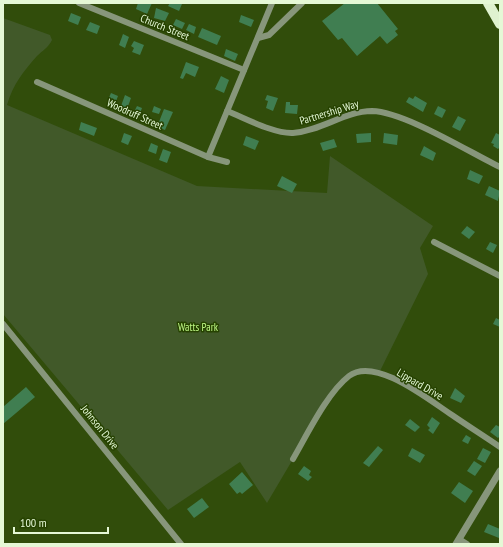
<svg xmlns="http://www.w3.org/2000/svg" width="503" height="547" font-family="'PT Sans Narrow',sans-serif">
<rect width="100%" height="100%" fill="#314d0b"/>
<path fill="#415929" d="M3 18 50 35 52 40C48 48 43 50 37 56 23 72 13 84 7 105L197 186 327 193 330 156 433 226 420 248 428 274 379 373 358 371 342 383 293 459 267 503 240 462 168 510 3 314Z"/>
<g fill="#407e51">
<polygon points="138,3 152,3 147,14 136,9"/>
<polygon points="170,3 182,4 179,11 168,6"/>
<polygon points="345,3 377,3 398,29 395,31 398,35 387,44 380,36 357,56 342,38 338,40 322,21"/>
<polygon points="156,8 169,13 165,21 154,18"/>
<polygon points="71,13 81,17 78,25 68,21"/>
<polygon points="241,15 254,20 251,27 239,22"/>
<polygon points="176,19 185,23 182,29 173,25"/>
<polygon points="90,22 100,26 97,34 86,30"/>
<polygon points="189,24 196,27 194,34 186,30"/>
<polygon points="202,28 221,36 217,45 198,37"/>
<polygon points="123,34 129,37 125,48 119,45"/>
<polygon points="134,41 144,45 140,55 132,52 134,48 131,46"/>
<polygon points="226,49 238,54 235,61 224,56"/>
<polygon points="186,62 199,67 195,77 186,73 183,79 180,78"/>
<polygon points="221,76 229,80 224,93 215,89"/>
<polygon points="111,93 118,96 115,104 108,100"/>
<polygon points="125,95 131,98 127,109 121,106"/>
<polygon points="267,95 278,98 273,111 266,108 268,101 265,100"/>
<polygon points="415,96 427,103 423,112 406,102 409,97 413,99"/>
<polygon points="286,102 290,102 290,105 298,105 297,114 285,113"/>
<polygon points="137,106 142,108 139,116 133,114"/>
<polygon points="154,106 161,109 159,114 152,112"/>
<polygon points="438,106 446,110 442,118 434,114"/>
<polygon points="164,109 173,112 165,130 157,127"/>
<polygon points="458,116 466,120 460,131 452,127"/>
<polygon points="81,122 97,128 94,136 79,130"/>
<polygon points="124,133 132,136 128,145 121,142"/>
<polygon points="371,133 371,142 357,143 356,134"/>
<polygon points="384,133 398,135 397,145 383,143"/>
<polygon points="496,133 500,135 500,147 498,149 493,146 494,144 491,143"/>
<polygon points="246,136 259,141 255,150 243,145"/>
<polygon points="334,139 337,147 323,151 320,143"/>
<polygon points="151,143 158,146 156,154 148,151"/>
<polygon points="424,146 436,153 433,161 420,155"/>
<polygon points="163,149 171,152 167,163 159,160"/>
<polygon points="470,170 483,176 479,184 467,179"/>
<polygon points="282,176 297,184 292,193 277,186"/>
<polygon points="489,186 500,191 498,201 485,195"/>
<polygon points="467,226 475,232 469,239 461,233"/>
<polygon points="490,242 497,245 493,253 486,249"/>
<polygon points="496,318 500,320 500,327 493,324"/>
<polygon points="26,387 35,397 3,424 3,407"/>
<polygon points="455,388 465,396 461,403 450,398"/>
<polygon points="432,417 440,423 433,434 428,430 430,428 427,425"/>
<polygon points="410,419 420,427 415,432 405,425"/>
<polygon points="496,425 500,427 500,436 498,438 490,432"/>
<polygon points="466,435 471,438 468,444 462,441"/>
<polygon points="378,446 383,450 369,467 363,463"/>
<polygon points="412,448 425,455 420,463 408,456"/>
<polygon points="483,448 491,452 485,463 477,459"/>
<polygon points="474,461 482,466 475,476 467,471"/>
<polygon points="304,466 311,471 309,475 312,477 308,481 298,474"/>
<polygon points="242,472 253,485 242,494 240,492 237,494 229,484"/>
<polygon points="459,482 473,491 465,503 451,493"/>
<polygon points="202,498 209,507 194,518 187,509"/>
<polygon points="488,524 500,529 499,538 484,532"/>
</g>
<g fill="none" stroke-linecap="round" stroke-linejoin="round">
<g stroke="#87967b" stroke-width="6">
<polyline points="79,3 244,70"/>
<polyline points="258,38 269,35 302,3"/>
<polyline points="37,82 208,157 227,162"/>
<path d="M227 111C245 118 274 134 293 133 321 131 345 111 372 111 405 112 469 152 500 167"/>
<polyline points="208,157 272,3"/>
<polyline points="434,242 500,276"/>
<polyline points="3,324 181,544"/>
<path d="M293 459C307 435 327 393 349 376 375 356 429 400 452 415 468 426 484 436 500 447"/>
<polyline points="459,539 467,544"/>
</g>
<polyline stroke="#87967b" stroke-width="7" points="456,544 500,471"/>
<polyline stroke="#dff2cf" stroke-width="10" points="488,3 500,24"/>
</g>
<g text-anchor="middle" stroke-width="3" stroke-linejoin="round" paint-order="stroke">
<g font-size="11" fill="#e5f8d6" stroke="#264200">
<text transform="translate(165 27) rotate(22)" y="4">Church Street</text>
<text transform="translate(329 112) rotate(-17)" y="4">Partnership Way</text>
<text transform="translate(135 114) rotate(24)" y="4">Woodruff Street</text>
<text transform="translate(420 384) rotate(30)" y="4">Lippard Drive</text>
<text transform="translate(100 427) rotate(51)" y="4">Johnson Drive</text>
</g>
<g font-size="11" fill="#bff886" stroke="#264200">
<text x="198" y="331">Watts Park</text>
</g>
</g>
<rect width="503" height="547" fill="none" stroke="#e5f8d6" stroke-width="8"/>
<path d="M14 527v6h94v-6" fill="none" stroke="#e5f8d6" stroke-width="2"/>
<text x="20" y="527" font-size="12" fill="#e5f8d6" stroke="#264200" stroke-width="3" paint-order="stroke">100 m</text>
</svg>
